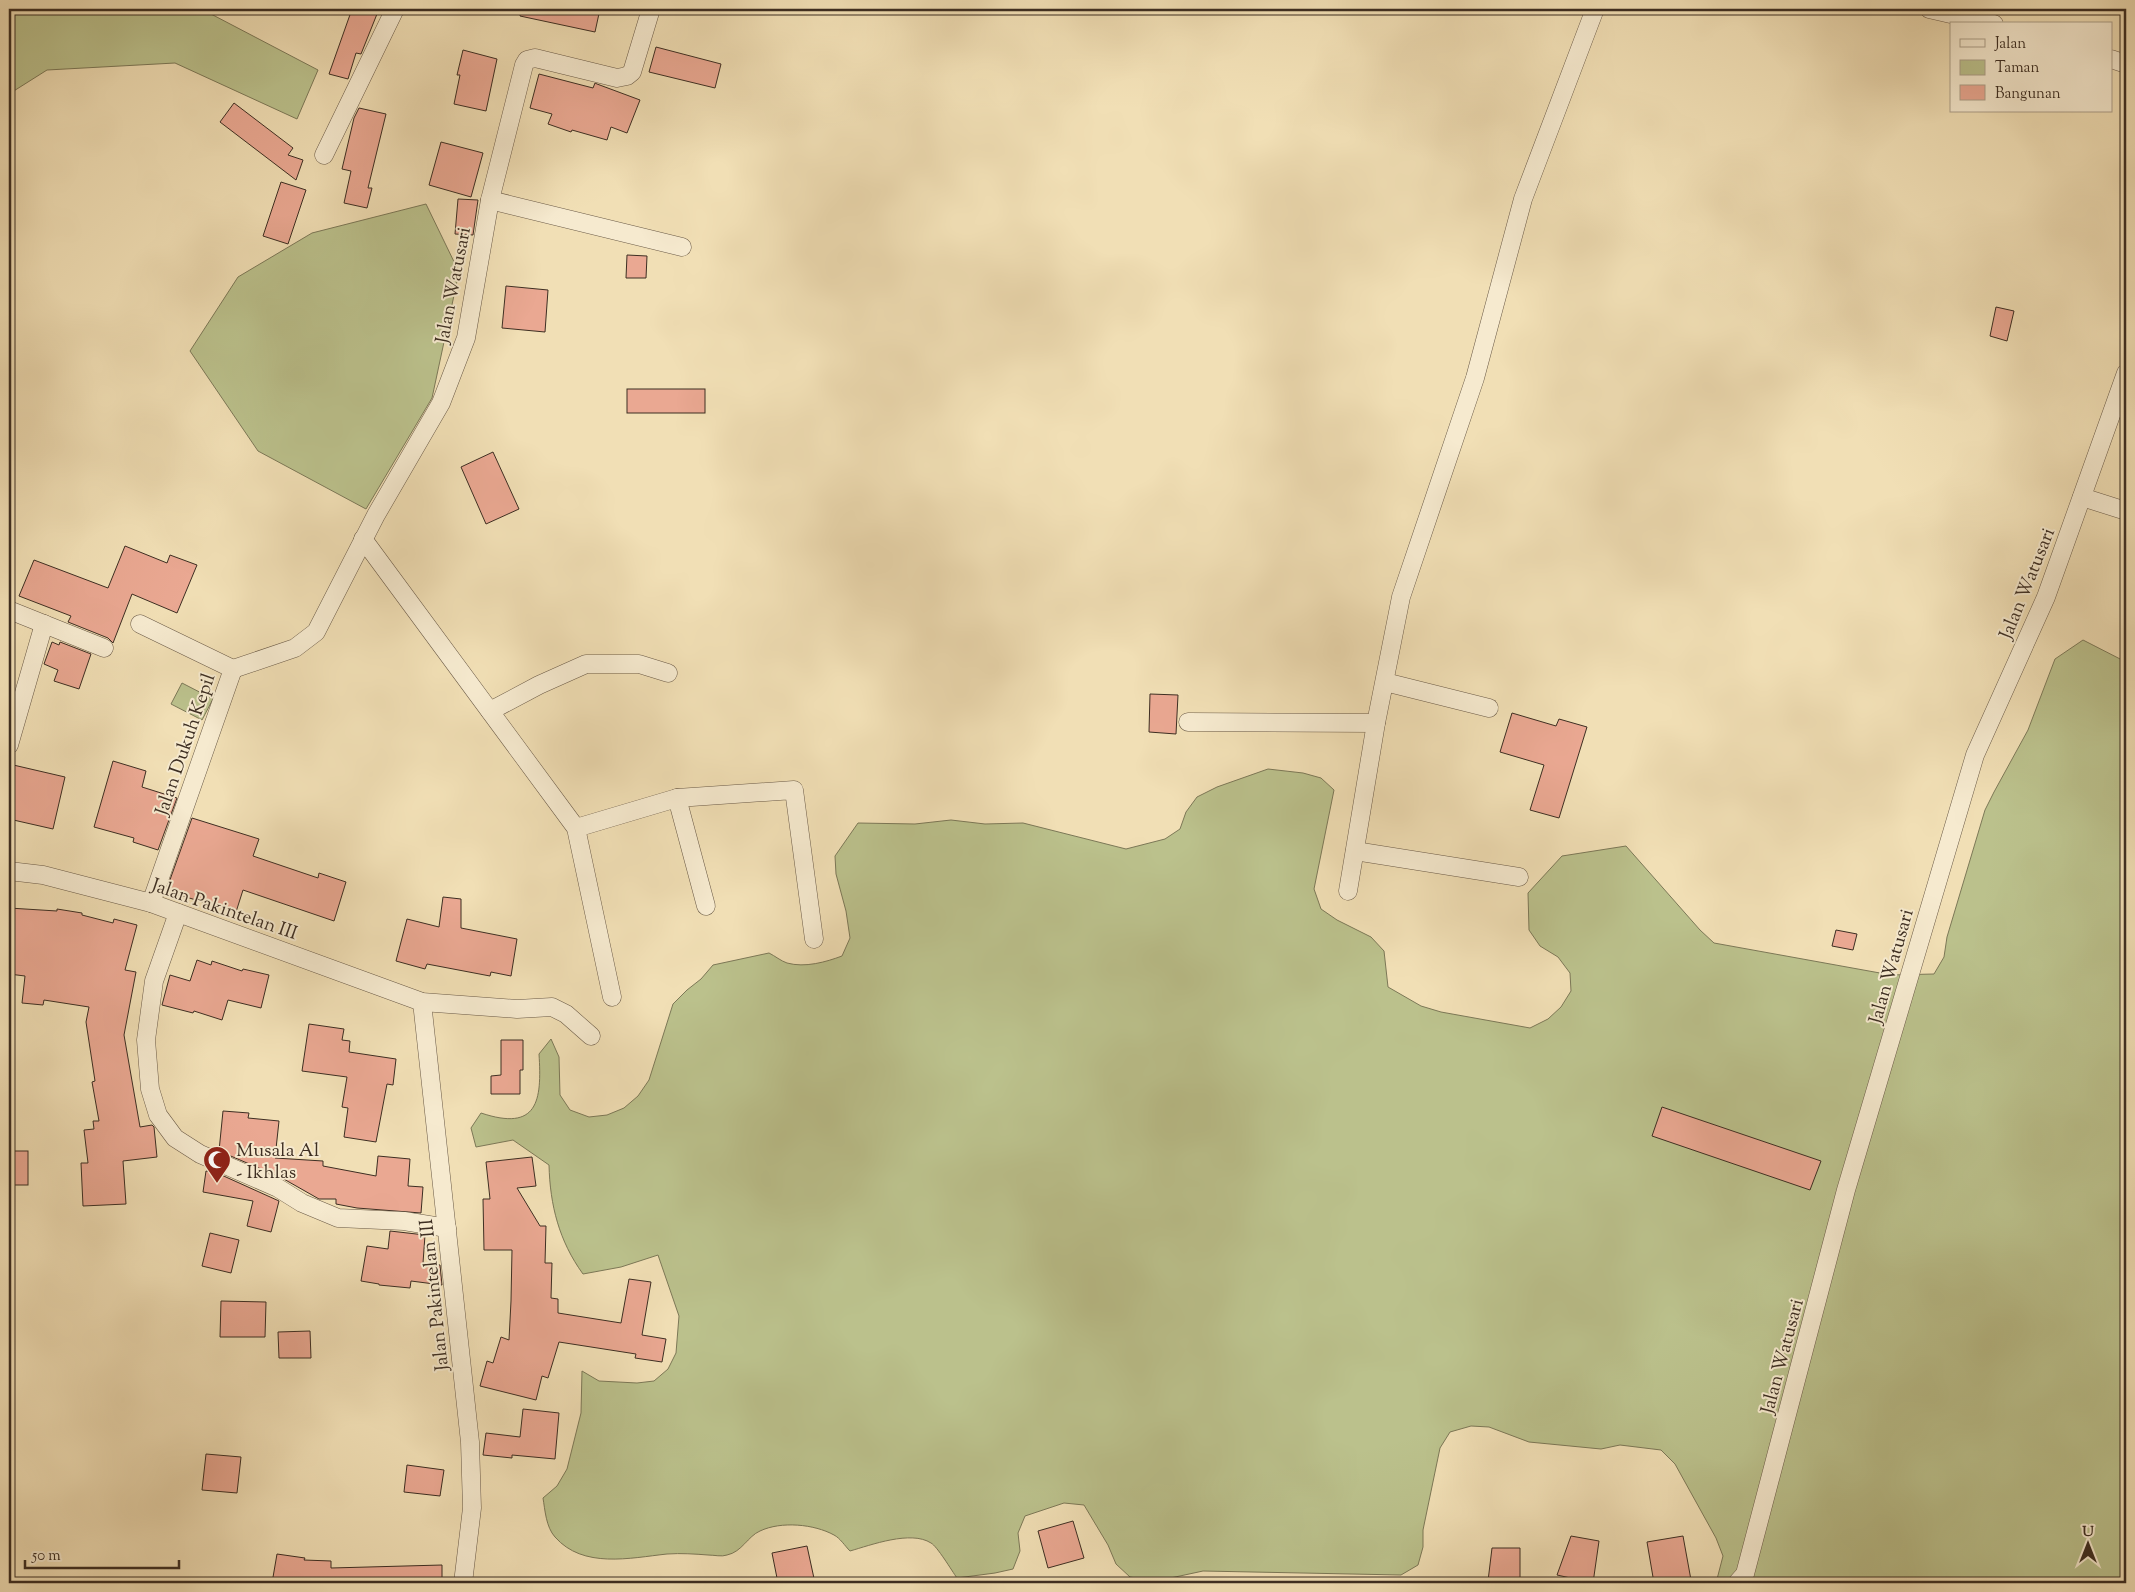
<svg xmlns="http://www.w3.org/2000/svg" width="2135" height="1592" font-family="'Sorts Mill Goudy',serif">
<rect width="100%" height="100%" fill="#f1dfb5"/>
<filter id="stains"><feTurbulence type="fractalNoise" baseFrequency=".004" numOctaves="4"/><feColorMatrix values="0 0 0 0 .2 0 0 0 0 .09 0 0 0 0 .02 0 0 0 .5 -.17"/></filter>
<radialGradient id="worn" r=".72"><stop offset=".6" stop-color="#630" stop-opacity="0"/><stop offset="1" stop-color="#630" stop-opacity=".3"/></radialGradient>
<g fill="#bbc18c" stroke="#7c7857">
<polygon points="9,9 207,9 211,14 318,70 297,119 175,63 47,70 9,94"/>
<polygon points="426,204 459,272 432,398 366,509 258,451 190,351 238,277 312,233"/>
<path d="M2083 640 2126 662V1583H1716L1723 1556 1716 1538 1675 1464 1661 1450 1620 1445 1601 1449 1529 1442 1489 1427 1471 1426 1450 1432 1440 1448 1423 1530V1547L1418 1565 1401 1575 1203 1571 1166 1579 1148 1580 1130 1577 1116 1564 1108 1545 1084 1505 1064 1503 1025 1516 1018 1533 1020 1551 1013 1569 995 1573 957 1578C952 1571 937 1546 931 1543 911 1530 871 1545 850 1551 845 1546 840 1538 834 1535 814 1524 781 1521 760 1531 748 1536 742 1552 727 1555 722 1557 714 1555 708 1555 695 1554 681 1553 667 1554 630 1558 583 1569 555 1537 546 1527 545 1510 543 1498L557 1486 567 1469 581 1413 582 1371 599 1381 637 1383 654 1381 668 1369 676 1353 679 1316 658 1255 621 1267 583 1274C559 1241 550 1205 549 1165L513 1140 476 1147 471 1128 481 1113C538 1132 542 1101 539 1054L551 1039 559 1057 560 1095 570 1110 589 1117 607 1115 624 1108 638 1096 649 1080 673 1004 687 990 701 979 713 965 769 953C775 956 781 961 787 963 805 968 826 962 842 956L850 938 846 911 836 874 835 856 858 823 915 824 951 820 985 824 1023 823 1126 849 1165 839 1180 829 1186 812 1197 797 1217 787 1268 769 1303 773 1321 778 1334 790 1314 889 1321 909 1337 920 1371 937 1384 951 1388 987 1421 1006 1441 1012 1530 1028 1548 1019 1561 1007 1571 991 1570 973 1558 957 1540 946 1529 930 1528 893 1562 856 1626 846 1700 930 1714 943 1891 975 1934 974 1944 957 1947 937 1985 810 1994 792 2028 730 2055 659Z"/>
<polygon points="182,683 213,699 202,720 171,704"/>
</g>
<g fill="#eaa892" stroke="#3d2e22">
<polygon points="352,9 379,9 361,54 356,53 348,79 329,74"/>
<polygon points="521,9 600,9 595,32 520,16"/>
<polygon points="656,47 721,64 715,88 649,72"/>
<polygon points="463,50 497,59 486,111 454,104 460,75 457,75"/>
<polygon points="539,74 593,88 595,83 597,84 640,100 627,133 611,127 607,140 572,130 571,132 548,124 552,114 530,108"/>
<polygon points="234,103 293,148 288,155 303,160 296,180 220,122"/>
<polygon points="359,108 386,114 368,188 372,188 367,208 344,203 351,171 342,169 354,118"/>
<polygon points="441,142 483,153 471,197 429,185"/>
<polygon points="281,182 306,190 288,244 263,236"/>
<polygon points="458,199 478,200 473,235 455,234"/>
<polygon points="627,255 647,256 646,278 626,278"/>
<polygon points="506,286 548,290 545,332 502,328"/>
<polygon points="1996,307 2014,311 2007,341 1990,336"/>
<rect x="627" y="389" width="78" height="24"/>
<polygon points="493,452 519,509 486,524 461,467"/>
<polygon points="125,546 167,563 170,555 197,565 177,613 132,594 113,643 108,638 68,622 71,616 19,596 34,560 108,588"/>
<polygon points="52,642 59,645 60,642 91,654 79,689 54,681 58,670 44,664"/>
<polygon points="1150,694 1178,695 1176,734 1149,732"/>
<polygon points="1512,713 1556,726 1559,719 1587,727 1559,818 1530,810 1544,765 1500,752"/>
<polygon points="113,761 146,771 142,787 177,798 158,850 133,842 134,838 94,827"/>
<polygon points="9,764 65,777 53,829 9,819"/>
<polygon points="192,818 259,839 253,856 318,878 319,873 346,882 334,921 243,890 236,912 166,891"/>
<polygon points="443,897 461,899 461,928 517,939 511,976 491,972 490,976 427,964 425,969 396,961 407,919 439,927"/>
<polygon points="9,908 57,911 57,909 82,913 82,915 113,923 114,919 137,925 125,970 136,972 124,1035 140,1127 152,1125 154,1127 157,1157 123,1161 126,1204 83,1206 81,1163 88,1163 84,1130 94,1129 93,1121 99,1121 92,1082 95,1081 86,1022 89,1007 44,1000 43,1005 22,1003 25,976 9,974"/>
<polygon points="1836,930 1857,934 1853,950 1832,946"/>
<polygon points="197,960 211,965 212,961 242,971 243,969 269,975 261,1008 228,1000 222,1020 194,1011 193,1013 162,1005 170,975 190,981"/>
<polygon points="309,1024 344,1029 342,1040 350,1041 349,1052 396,1059 393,1085 387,1084 376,1142 344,1137 348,1108 342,1107 347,1077 302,1071"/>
<polygon points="501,1040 523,1040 523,1070 520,1070 520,1094 491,1094 491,1076 501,1075"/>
<polygon points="1662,1107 1821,1161 1810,1190 1652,1136"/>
<polygon points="223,1111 249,1113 248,1118 279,1121 275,1158 323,1161 323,1166 376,1176 378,1156 410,1159 408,1186 423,1187 421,1213 357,1208 336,1204 336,1199 319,1199 282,1178 219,1151"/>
<rect x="9" y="1151" width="19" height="34"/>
<polygon points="532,1157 536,1186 517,1188 540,1226 546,1226 545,1263 552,1263 551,1298 558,1299 558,1313 621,1323 629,1279 651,1282 642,1335 666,1339 662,1362 635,1358 636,1354 559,1342 548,1378 542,1376 536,1400 480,1386 487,1361 493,1363 501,1337 509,1340 511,1301 512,1250 484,1250 483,1199 490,1199 486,1162"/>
<polygon points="206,1171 217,1173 279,1201 271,1232 247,1226 253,1201 203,1192"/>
<polygon points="390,1231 425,1235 423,1263 440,1265 442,1285 411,1281 410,1288 379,1285 379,1284 361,1281 367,1246 388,1249"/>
<polygon points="210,1233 239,1240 231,1273 202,1266"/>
<polygon points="221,1301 266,1302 265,1337 220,1337"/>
<polygon points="310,1331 311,1358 279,1358 278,1332"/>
<polygon points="523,1409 559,1413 555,1459 512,1455 512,1458 483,1455 486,1433 520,1437"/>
<polygon points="206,1454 241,1457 237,1493 202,1490"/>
<polygon points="407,1465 444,1470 440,1496 404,1492"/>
<polygon points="1073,1521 1084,1558 1048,1568 1038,1531"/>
<polygon points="1571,1536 1599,1541 1593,1583 1557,1575"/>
<polygon points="1683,1536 1691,1580 1671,1583 1654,1583 1647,1542"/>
<polygon points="807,1546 815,1583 778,1583 772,1553"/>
<polygon points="1492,1548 1520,1548 1520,1582 1488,1581"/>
<polygon points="277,1554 305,1558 304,1560 331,1561 331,1568 442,1565 442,1583 272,1583"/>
</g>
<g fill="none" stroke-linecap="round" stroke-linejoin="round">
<defs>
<g id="street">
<polyline points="1929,9 1994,24"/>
<polyline points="2111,59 2126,64"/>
<polyline points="324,155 395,9"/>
<polyline points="490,200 682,247"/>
<polyline points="2082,497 2126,511"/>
<polyline points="363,539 576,828 612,997"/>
<polyline points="9,610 104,648"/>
<polyline points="140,624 233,669 151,903"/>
<polyline points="233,669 295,648 316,632 376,515 441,403 466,338 490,200 524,65 527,60 535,58 617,78 627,76 632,72 651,9"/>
<polyline points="1385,682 1489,708"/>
<polyline points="490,711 539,685 586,664 639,664 668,673"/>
<polyline points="1188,722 1376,723"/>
<polyline points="9,745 44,624"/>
<polyline points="677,798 706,906"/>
<polyline points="576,828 677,798 794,790 814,939"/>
<polyline points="1355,851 1519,877"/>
<polyline points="9,871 43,875 151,903 422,1002 517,1009 552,1007 566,1014 591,1036"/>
<polyline points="1348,891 1376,723 1401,597 1475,378 1523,199 1595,9"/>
<polyline points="178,913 154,981 146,1040 150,1089 158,1115 175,1138 200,1154 278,1188 302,1203 338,1218 404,1221 447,1228"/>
<polyline points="422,1002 470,1442 472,1508 463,1583"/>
<polyline points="1737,1583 1745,1574 1846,1190 1975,755 2046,597 2126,373"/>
</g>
</defs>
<use href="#street" stroke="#6a5a47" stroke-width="19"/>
<use href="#street" stroke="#f6eacf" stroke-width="18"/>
</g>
<defs>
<symbol id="mosque-pin" viewBox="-11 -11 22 30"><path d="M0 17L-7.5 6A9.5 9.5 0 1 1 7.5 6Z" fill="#8f2418" stroke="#f6eacf"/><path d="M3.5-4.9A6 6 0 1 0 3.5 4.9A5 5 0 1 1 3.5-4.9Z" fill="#fff"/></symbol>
</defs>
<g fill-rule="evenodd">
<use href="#mosque-pin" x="201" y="1144" width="32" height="43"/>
</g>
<g text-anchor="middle" stroke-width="4" stroke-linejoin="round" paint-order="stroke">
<g font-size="19" fill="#3d2e22" stroke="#f6eacf">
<text transform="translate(452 285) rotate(-79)" y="7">Jalan Watusari</text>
<text transform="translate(2026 583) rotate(-68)" y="7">Jalan Watusari</text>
<text transform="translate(184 744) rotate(-71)" y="7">Jalan Dukuh Kepil</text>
<text transform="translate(225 908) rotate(19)" y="7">Jalan Pakintelan III</text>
<text transform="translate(1890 966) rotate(-74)" y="7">Jalan Watusari</text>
<text transform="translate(433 1295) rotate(-96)" y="7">Jalan Pakintelan III</text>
<text transform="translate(1781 1356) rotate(-75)" y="7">Jalan Watusari</text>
</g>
<g font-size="19" fill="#3d2e22" stroke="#f6eacf" text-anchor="start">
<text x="236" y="1156">Musala Al<tspan x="236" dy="22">- Ikhlas</tspan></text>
</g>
</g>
<rect width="2135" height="1592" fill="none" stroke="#f1dfb5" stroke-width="30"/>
<rect x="10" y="10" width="2115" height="1572" fill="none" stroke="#3d2e22" stroke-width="2.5"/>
<rect x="15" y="15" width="2105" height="1562" fill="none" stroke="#3d2e22"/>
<rect x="1950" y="22" width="162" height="90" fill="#f6eacf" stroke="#ac9f8a"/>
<rect x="1960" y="39" width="25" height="8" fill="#f6eacf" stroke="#ac9f8a"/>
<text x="1995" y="48" font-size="15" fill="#3d2e22">Jalan</text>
<rect x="1960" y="60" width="25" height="15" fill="#bbc18c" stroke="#ac9f8a"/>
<text x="1995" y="72" font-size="15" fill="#3d2e22">Taman</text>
<rect x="1960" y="85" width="25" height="15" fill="#eaa892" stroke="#ac9f8a"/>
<text x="1995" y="98" font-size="15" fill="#3d2e22">Bangunan</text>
<g transform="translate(2088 1544)" stroke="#f6eacf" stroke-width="4" paint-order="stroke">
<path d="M0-4L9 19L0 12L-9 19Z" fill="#3d2e22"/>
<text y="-8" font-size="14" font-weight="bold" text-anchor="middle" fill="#3d2e22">U</text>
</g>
<path d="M25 1560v8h154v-8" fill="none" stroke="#3d2e22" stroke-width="2.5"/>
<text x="32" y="1560" font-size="15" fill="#3d2e22" stroke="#f6eacf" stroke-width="4" paint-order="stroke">50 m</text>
<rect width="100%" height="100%" filter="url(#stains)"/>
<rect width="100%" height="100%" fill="url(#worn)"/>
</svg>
